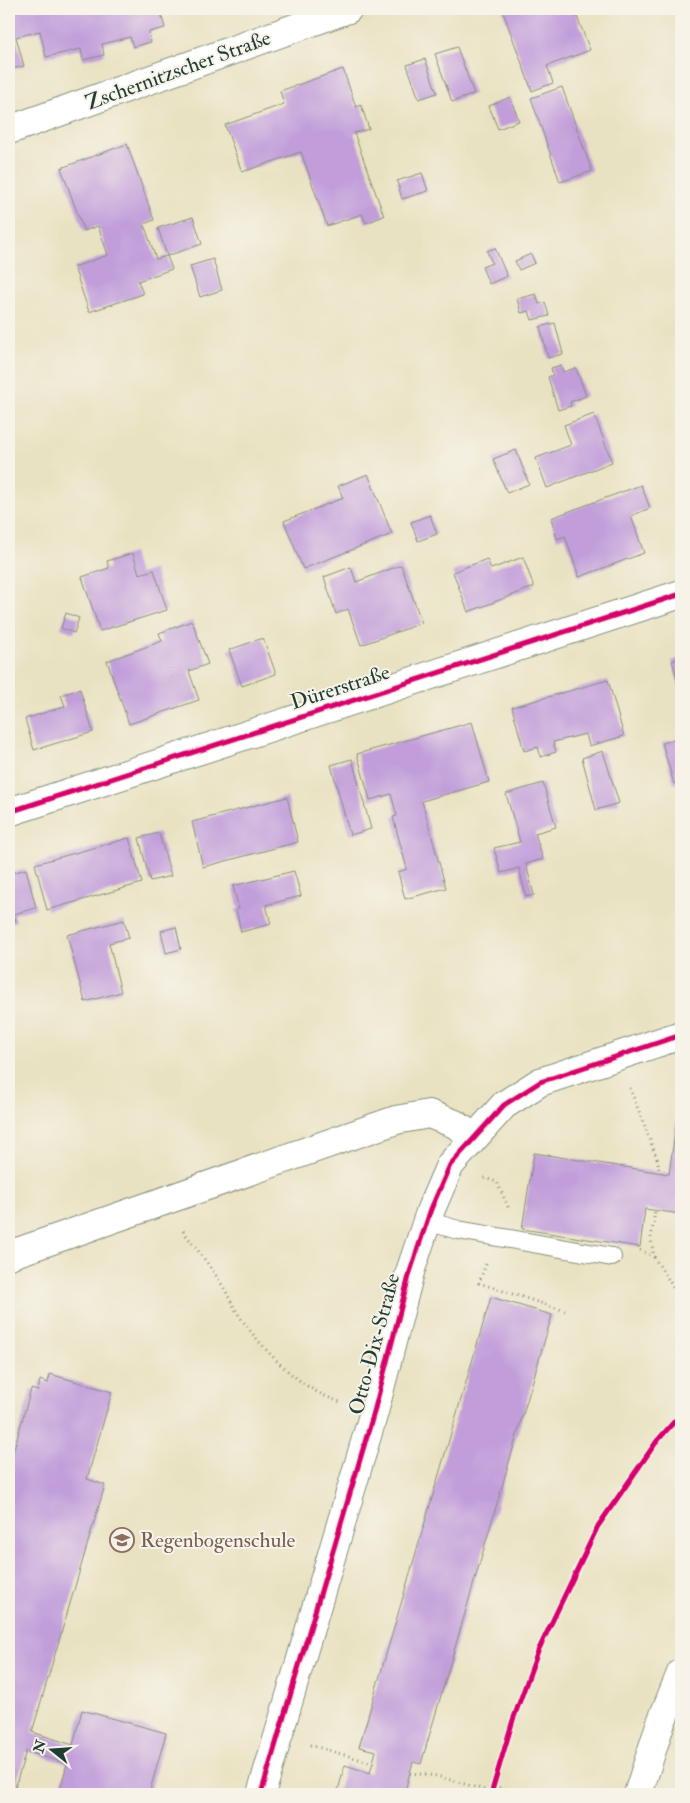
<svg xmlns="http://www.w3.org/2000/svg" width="690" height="1803" font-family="'IM FELL Double Pica',serif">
<rect width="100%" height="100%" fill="#f7f3e8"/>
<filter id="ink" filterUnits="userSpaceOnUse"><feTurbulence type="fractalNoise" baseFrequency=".02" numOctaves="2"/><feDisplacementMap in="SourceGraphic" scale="10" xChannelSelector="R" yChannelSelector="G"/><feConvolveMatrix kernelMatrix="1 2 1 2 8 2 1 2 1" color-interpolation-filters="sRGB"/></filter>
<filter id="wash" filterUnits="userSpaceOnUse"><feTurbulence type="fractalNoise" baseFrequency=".0096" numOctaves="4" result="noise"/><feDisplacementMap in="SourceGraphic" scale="20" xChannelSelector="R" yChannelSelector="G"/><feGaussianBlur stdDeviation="1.12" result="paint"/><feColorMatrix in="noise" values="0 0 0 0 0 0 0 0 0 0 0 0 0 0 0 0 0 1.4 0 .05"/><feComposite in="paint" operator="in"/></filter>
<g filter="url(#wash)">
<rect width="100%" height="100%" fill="#e9e2c2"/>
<g id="blocks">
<g fill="#c19dda">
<polygon points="9,9 160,9 165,28 149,32 151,42 133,47 130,37 102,44 104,55 83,60 81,49 46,57 40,31 16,37 24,66 9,70"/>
<polygon points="513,9 574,9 590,50 547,66 553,83 532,91 503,12"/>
<polygon points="457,47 474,94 452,102 435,54"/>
<polygon points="425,59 437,93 419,99 407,65"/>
<polygon points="343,69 356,107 361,105 369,129 354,133 384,216 366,223 362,214 327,226 301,152 242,172 225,125 284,104 280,91"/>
<polygon points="562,87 592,171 560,182 531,98"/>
<polygon points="510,97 519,121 498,129 489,106"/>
<polygon points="127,144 154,220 144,224 156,259 167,256 172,269 138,281 143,294 89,312 74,267 108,255 98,226 84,231 61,168"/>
<polygon points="422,173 428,191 402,199 397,181"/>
<polygon points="193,217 202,244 167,256 158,228"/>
<polygon points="495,248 507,276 489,284 482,267 492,263 487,251"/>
<polygon points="531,254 535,263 519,270 515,261"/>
<polygon points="213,259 222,290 200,297 190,266"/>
<polygon points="536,294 539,304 545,302 549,316 532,320 529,311 521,313 517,299"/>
<polygon points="555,323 563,354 548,358 540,327"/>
<polygon points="561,365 563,372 576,368 586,396 570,402 571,406 558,410 548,377 553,375 551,368"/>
<polygon points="594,414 612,462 547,488 536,458 571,445 564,425"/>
<polygon points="516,450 529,484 507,493 493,459"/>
<polygon points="368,474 392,534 303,569 284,521 343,498 338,486"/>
<polygon points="641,485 650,508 631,516 644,553 579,577 565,536 557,539 551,518"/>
<polygon points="430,515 437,534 418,541 411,522"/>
<polygon points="133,553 139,574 154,570 167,610 100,631 82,577 109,568 107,561"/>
<polygon points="523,557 534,587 468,612 453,572 487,559 491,569"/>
<polygon points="401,565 422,623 361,645 348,609 336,614 324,577 351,567 356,582"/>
<polygon points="66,613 79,618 74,633 61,628"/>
<polygon points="192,621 208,664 189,671 199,700 129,724 107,661 162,641 159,633"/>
<polygon points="263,638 276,674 242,686 229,650"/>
<polygon points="681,658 681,693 672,661"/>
<polygon points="608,680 624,736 589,746 586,734 553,742 556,752 541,757 538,747 524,751 512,707"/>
<polygon points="80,689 93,732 34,750 25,719 65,706 61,695"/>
<polygon points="472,722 489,782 422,801 446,888 405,899 398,872 407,869 393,817 397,816 391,794 370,800 357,754"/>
<polygon points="681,738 681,782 674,784 662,743"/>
<polygon points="603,751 619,803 596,810 582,758"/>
<polygon points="352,759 371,829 350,835 331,765"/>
<polygon points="543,783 556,827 535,833 543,859 526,864 534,895 526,897 519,868 501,873 494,848 520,842 506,794"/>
<polygon points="287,797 298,842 203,867 192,822"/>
<polygon points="159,833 171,876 150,881 139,838"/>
<polygon points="129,838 142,883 47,910 35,864"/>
<polygon points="26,869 36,908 14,914 16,921 9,924 9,874"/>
<polygon points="294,871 301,896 266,905 271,924 241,932 236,909 239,909 233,886"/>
<polygon points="124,920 129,938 109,943 121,992 85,1002 67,935"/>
<polygon points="176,927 181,949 166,953 161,931"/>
<polygon points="677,1119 681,1119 681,1214 645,1209 640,1247 522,1229 534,1153 669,1174"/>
<polygon points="491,1297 552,1315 421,1764 413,1762 404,1794 337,1794 345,1765 370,1773 376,1751 359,1747"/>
<polygon points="50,1374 112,1392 87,1479 105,1485 32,1732 73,1745 82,1710 166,1733 149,1794 59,1794 67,1764 26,1751 13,1794 9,1794 9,1466 31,1389 38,1391 40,1380 48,1383"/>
</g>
</g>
</g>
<g filter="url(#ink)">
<use href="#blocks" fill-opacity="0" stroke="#84907b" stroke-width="1"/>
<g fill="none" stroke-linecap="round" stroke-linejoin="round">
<defs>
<polyline id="service" points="427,1221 458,1230 612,1257"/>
<g id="minor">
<polyline points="9,130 348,9"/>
<polyline points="9,812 681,594"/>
<polyline points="9,1255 396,1120 429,1114 455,1124 474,1137"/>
<polyline points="261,1794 374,1412 410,1272 431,1209 450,1165 504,1105 540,1082 681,1035"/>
<polyline points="638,1794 660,1725 681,1673"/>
</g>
</defs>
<use href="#service" stroke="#84907b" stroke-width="20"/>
<use href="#minor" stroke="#84907b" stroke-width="30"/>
<g stroke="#84907b" stroke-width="3" stroke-dasharray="1 4" stroke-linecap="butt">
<polyline points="630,1088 658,1161 659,1172"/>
<polyline points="484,1178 497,1182 509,1209"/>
<path d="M183 1231C195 1247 208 1263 219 1280 227 1292 232 1305 240 1317 265 1352 300 1390 341 1402"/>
<polyline points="640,1250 654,1257 651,1239 655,1211"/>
<polyline points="654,1257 681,1300"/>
<polyline points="486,1264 479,1283 565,1311"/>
<polyline points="310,1745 373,1763"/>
<polyline points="410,1773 437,1776 492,1792"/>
<polyline points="494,1786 519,1794"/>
<polyline points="491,1794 513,1720 538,1651 598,1526 657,1441 681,1414"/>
</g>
<use href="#service" stroke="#fff" stroke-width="18"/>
<use href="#minor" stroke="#fff" stroke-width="28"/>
<defs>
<g id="cycleway">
<polyline points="9,812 681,594"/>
<polyline points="261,1794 374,1412 410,1272 431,1209 450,1165 504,1105 540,1082 681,1035"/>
<polyline points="491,1794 513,1720 538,1651 598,1526 657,1441 681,1414"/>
</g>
</defs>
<use href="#cycleway" stroke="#f7f3e8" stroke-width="8"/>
<use href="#cycleway" stroke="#d6006c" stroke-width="5"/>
</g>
</g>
<defs>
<symbol id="school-ring" viewBox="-11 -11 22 22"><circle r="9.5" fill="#f7f3e8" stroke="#8d6e63" stroke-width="1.5"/><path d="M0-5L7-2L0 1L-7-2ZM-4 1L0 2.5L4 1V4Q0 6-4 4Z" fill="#8d6e63"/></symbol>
</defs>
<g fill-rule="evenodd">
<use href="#school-ring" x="108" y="1526" width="28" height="28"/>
</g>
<g text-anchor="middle" stroke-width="4" stroke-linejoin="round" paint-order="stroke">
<g font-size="21" fill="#1f3d34" stroke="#f7f3e8">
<text transform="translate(178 70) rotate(-20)" y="7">Zschernitzscher Straße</text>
<text transform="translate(340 687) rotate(-18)" y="7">Dürerstraße</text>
<text transform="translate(374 1344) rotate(-75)" y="7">Otto-Dix-Straße</text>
</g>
<g font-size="21" fill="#785e54" stroke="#f7f3e8" text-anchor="start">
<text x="140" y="1547">Regenbogenschule</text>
</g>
</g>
<rect width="690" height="1803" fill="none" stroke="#f7f3e8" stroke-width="30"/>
<g transform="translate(52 1750) rotate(287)" stroke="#f7f3e8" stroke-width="4" paint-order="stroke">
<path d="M0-4L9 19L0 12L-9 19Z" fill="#1f3d34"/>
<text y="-8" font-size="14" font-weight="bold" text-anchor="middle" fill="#1f3d34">N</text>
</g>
</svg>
